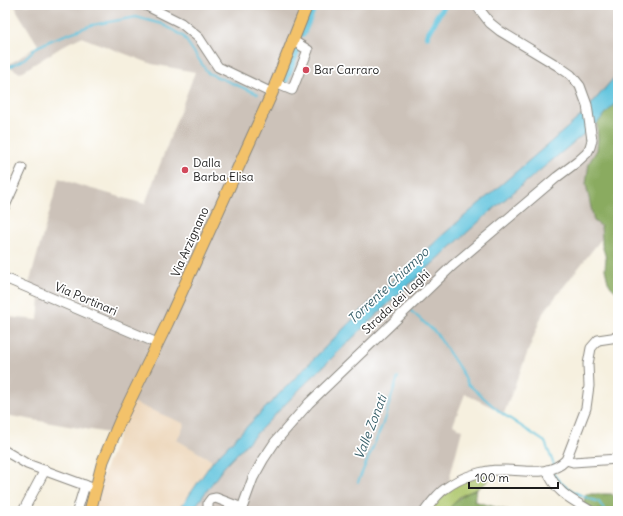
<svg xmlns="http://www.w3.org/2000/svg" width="623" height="516" font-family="Delius,sans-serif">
<rect width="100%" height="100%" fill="#fff"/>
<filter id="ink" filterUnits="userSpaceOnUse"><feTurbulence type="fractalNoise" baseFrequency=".025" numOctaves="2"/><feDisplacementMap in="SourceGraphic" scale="8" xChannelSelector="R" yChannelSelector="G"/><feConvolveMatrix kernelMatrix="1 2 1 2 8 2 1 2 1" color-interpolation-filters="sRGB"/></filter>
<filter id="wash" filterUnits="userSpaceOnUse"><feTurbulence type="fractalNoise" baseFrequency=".012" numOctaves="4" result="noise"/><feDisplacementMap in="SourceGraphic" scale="16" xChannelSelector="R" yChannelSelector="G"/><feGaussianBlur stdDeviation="0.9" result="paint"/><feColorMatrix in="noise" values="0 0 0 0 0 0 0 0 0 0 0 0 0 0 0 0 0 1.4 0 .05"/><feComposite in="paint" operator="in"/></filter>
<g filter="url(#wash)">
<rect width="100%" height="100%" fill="#f6f0df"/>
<polygon fill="#edd7bb" points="132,401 186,424 178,440 213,461 178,511 89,511"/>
<g fill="#ccc2b9">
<polygon points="15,5 618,5 618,73 582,115 445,233 213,461 177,440 185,424 132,402 114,434 5,415 5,340 8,317 38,320 40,299 29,284 59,178 78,185 145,204 195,72 152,64 81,37 68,43 20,73 7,65 18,59 38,45 17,11"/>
<polygon points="597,123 598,139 597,150 589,163 586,184 594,221 601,226 602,238 543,313 504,413 465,394 453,425 462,430 447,488 427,511 192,511 224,467 302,387 390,302 491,211"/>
</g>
<polygon fill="#adc66c" stroke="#647144" points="487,471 488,481 477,489 467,493 459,497 447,511 427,511 447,488"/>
<g fill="#8aab60" stroke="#53643e">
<polygon points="618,100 618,294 611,287 608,282 605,269 606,258 602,245 602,238 601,226 594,221 586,184 589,163 597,150 598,139 597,123"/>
<path d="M477 489 474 501 509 511H447C456 500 463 494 477 489Z"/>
<polygon points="586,494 612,494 618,500 618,511 590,511 583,504"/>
</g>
<polygon fill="#5fc3dd" stroke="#3e707c" points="618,73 618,100 597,123 491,211 390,302 302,387 224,467 192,511 178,511 213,461 362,310 445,233 582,115"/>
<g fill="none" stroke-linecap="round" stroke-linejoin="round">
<g stroke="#5fc3dd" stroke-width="2">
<polyline points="5,69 23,60 37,47 54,39 92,25 136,17 162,24 183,36 208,73 258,94"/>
<polyline points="411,311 436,333 460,369 468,384 500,412 545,442 554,465"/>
<path d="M553 473C562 489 583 497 599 502L605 511"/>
<polyline points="358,482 382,426 398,377"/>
</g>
<g stroke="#5fc3dd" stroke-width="6">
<polyline points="303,34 315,5"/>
<polyline points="427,36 438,15 445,5"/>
<polyline points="285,81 298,49"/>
</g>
</g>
</g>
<g filter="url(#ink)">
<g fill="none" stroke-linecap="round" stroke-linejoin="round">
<defs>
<g id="minor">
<polyline points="145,5 181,23 199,38 218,67 272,93"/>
<polyline points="275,83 292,90 308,50 292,40"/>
<polyline points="5,206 22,168"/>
<polyline points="5,278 157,343"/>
<polyline points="5,451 27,464 95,489"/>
<polyline points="566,460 573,462 618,459"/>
<path d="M547 470C556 493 571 499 591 511"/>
<polyline points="23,511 45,470"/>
<polyline points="77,511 85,485"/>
<polyline points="208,511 208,503 211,499 216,498 242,508"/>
<polyline points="241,511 253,478 263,460 275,442 309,403 452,266 557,177 577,162 587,153 590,147 592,140 587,105 580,86 571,75 558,66 500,31 490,23 480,10 478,5"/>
<path d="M425 511C431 503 437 494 446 488 461 477 483 470 501 470 524 469 548 478 566 460L586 408 589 386 588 364 591 348 598 340 618 337"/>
</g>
<polyline id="major" points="90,511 103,461 120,421 167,324 272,93 307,5"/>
</defs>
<use href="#minor" stroke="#89867e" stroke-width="11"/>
<use href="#major" stroke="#89867e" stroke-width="13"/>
<use href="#minor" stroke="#fff" stroke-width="9"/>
<use href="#major" stroke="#f3c26a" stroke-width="11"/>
</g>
</g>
<g fill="#d1495b" stroke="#fff" stroke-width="1.5">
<circle cx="306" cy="70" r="4"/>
<circle cx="185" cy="170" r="4"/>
</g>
<g text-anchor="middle" stroke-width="3.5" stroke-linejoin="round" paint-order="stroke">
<g font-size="12" fill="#1c1c1c" stroke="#fff" text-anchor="start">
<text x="314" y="74">Bar Carraro</text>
<text x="193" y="167">Dalla<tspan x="193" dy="14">Barba Elisa</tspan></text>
</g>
<g font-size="12" fill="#1c1c1c" stroke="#fff">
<text transform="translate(190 242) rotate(-66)" y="4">Via Arzignano</text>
<text transform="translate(86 299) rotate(23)" y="4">Via Portinari</text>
<text transform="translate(396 302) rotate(-43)" y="4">Strada dei Laghi</text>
</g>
<g font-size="13" font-style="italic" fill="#375f69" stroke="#fff">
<text transform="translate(388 285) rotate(-43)" y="5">Torrente Chiampo</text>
<text transform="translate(370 427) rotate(-69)" y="5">Valle Zonati</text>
</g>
</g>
<rect width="623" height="516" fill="none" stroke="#fff" stroke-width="20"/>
<path d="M469 482v6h89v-6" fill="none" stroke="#1c1c1c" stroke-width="2"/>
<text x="475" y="482" font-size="12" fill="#1c1c1c" stroke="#ffffff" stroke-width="3" paint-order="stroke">100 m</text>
</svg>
